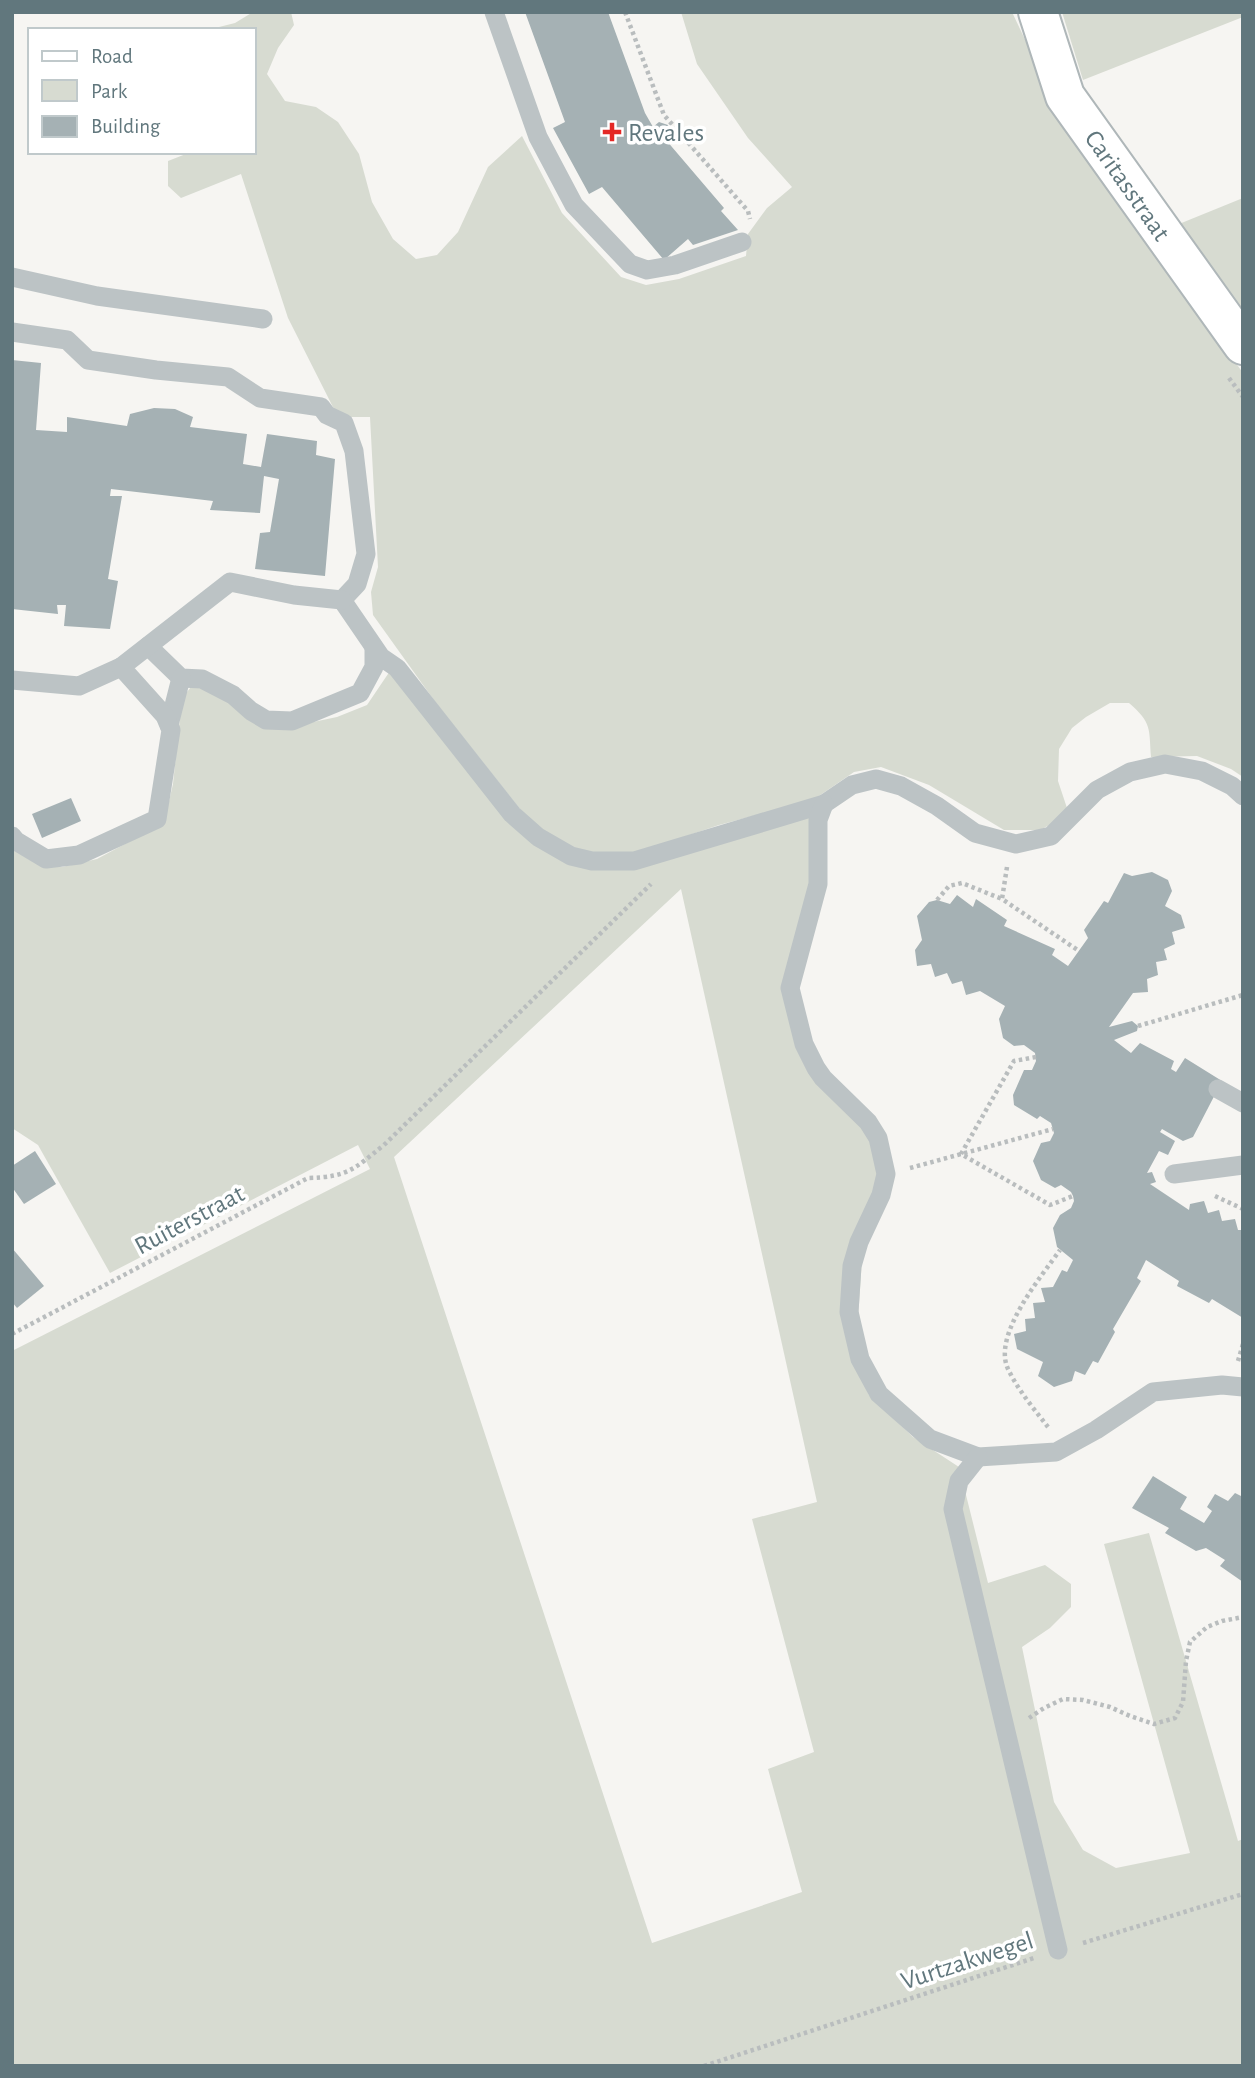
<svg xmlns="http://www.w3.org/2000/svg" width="1255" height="2078" font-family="'Alegreya Sans',sans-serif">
<rect width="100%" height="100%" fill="#f6f5f2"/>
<g fill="#d7dbd1" fill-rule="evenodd">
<path d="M253 12H291L294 25 278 48 267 74 285 101 316 107 338 122 359 154 372 202 393 239 416 259 437 255 458 232 488 167 522 136 562 213 621 277 646 285 679 279 746 256 748 234 767 208 792 187 748 138 697 64 681 12H1012L1073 141 1186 293 1243 373V777L1231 769 1197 756 1151 757C1149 728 1152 723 1129 703H1110L1086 717 1072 728 1059 749 1058 781 1068 811 1057 821 1040 830H1004L929 785 881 767 854 772 813 800 719 825 627 856 582 853 550 837 523 813 436 703 373 615 371 592 378 567 370 417H338L288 318 241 174 181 198 168 186V161L191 152H254V30H220L219 27 235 23Z"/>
<polygon points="1062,12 1243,12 1243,17 1083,80"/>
<polygon points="1243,198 1243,314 1179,224"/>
<path d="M390 671 507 819 595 870 809 816 811 872 788 1016 867 1128 879 1180 865 1215 855 1364 869 1395 913 1437 959 1467 988 1583 1045 1565 1071 1584V1607L1050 1628 1022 1647 1054 1802 1083 1850 1116 1868 1190 1853 1104 1544 1149 1533 1238 1841 1243 1839V2066H12V1351L370 1169 358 1145 110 1273 38 1145 12 1128V850L62 867 97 859 164 823 173 784 182 698 191 687 201 684 294 726 337 717 367 705ZM681 889 817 1502 752 1519 814 1752 768 1769 802 1892 652 1943 394 1157Z"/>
</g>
<g fill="#a5b1b4">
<polygon points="525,12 608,12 645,113 653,127 659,122 668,125 670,136 666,140 724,208 721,211 738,230 693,245 688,239 664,260 602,187 589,194 553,128 565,122"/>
<polygon points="12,360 41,363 36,430 67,432 67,417 127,426 130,414 154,408 175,409 193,417 190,427 247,434 243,464 261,467 267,434 317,441 316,455 335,459 325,576 255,569 260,533 270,532 279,479 264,476 260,513 210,510 213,501 111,489 110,496 122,496 108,579 118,581 110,629 64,626 66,605 57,605 58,614 12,609"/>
<polygon points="71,798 81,821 42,838 32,814"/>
<polygon points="1152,872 1168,880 1172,891 1165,906 1181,915 1185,928 1172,932 1175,944 1164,949 1167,960 1156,962 1158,975 1147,979 1148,992 1133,993 1109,1027 1132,1021 1138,1026 1137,1031 1114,1040 1131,1053 1140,1043 1174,1061 1171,1069 1176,1072 1185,1058 1222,1081 1193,1137 1183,1141 1162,1129 1160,1132 1175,1141 1168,1155 1159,1151 1147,1173 1152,1172 1156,1182 1150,1184 1189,1210 1190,1204 1204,1201 1208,1213 1219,1210 1222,1221 1235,1219 1238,1230 1243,1230 1243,1318 1212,1299 1209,1303 1177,1286 1179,1281 1146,1260 1137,1278 1141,1281 1113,1329 1115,1332 1098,1363 1093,1361 1085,1375 1075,1371 1072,1381 1054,1387 1038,1376 1043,1362 1017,1349 1014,1334 1026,1331 1025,1319 1035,1318 1033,1303 1045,1302 1041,1288 1053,1287 1062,1270 1067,1272 1073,1260 1057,1247 1053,1228 1060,1215 1071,1208 1074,1201 1073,1196 1071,1192 1061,1185 1055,1188 1041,1180 1033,1161 1041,1143 1050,1141 1054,1133 1051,1123 1040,1116 1037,1119 1014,1105 1013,1095 1024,1070 1032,1070 1036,1061 1035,1053 1024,1045 1014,1046 1003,1038 999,1019 1005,1006 980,991 966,995 962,981 952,984 947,973 935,977 931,964 917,966 915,950 922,940 917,916 929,902 937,900 950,904 957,895 973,907 976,899 1007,920 1004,926 1055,949 1052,955 1068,966 1088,938 1084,930 1104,901 1108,903 1124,873 1132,876"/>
<polygon points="35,1151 56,1184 24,1204 12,1187 12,1166"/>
<polygon points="12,1248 44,1286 17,1308 12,1302"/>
<polygon points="1153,1476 1187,1497 1180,1509 1204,1523 1212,1511 1207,1507 1215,1494 1228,1501 1235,1493 1243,1497 1243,1582 1220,1566 1225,1560 1206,1548 1196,1551 1165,1533 1169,1528 1132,1508"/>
</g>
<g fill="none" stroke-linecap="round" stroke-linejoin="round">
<defs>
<polyline id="secondary" points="1038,12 1065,96 1243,345"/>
</defs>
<use href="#secondary" stroke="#afb7b9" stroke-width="42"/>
<g stroke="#b9bdbe" stroke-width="4.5" stroke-dasharray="3.5 3.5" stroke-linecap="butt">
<polyline points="625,12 664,115 748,211 750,219"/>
<polyline points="1229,378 1243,397"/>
<polyline points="1007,867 1002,899 1079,951"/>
<polyline points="937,900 949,886 962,883 1002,899"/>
<polyline points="1138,1026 1243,995"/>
<polyline points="1036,1057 1014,1061 961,1154 1050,1205 1073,1196"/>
<polyline points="910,1168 1053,1129"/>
<polyline points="1215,1196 1243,1209"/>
<path d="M12 1334 308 1178C348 1177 354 1169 384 1145L651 884"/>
<polyline points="1238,1361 1243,1344"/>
<path d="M1048 1427C1034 1409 1018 1390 1008 1369 992 1335 1041 1277 1060 1250"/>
<polyline points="1029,1718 1044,1708 1063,1699 1083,1700 1110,1707 1130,1716 1154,1724 1175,1718 1183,1702 1186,1661 1190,1642 1207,1627 1222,1621 1243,1617"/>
<polyline points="1083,1943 1243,1894"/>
<polyline points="704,2066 1034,1958"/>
</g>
<g stroke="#bcc3c5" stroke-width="19">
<polyline points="494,12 538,137 574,205 630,264 647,270 675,265 742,242"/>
<polyline points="12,277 97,296 263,319"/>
<polyline points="12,332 67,340 88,360 156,370 228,377 260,398 321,407 327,415 344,423 354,451 366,554 357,584 342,600 381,657 397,668 512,814 538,837 571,856 592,861 634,861 824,804 852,785 876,779 901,786 937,806 975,833 1016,844 1051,836 1097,790 1130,772 1165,764 1202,771 1232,786 1243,796"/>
<polyline points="148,646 181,678 202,679 233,695 251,711 266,720 292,721 360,693 374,667 374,648"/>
<polyline points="12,680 79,686 121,667"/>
<polyline points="169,725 181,678"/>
<polyline points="824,804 818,820 818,884 790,988 804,1044 816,1068 823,1078 868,1122 878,1138 886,1174 881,1195 859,1242 852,1266 849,1312 860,1359 879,1394 930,1439 978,1457 1056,1452 1096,1430 1153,1392 1222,1385 1243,1387"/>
<polyline points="12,836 16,841 46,859 79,855 157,819 171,730 165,716 121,667 230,582 294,595 342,600"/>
<polyline points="1218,1089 1243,1103"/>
<polyline points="1174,1174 1243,1165"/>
<polyline points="978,1457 959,1481 953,1509 1058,1950"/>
</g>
<use href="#secondary" stroke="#fff" stroke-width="38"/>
</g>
<path fill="#e42825" stroke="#fff" stroke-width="2.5" d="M608.5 121.5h7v7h7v7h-7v7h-7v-7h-7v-7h7z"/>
<g text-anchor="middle" stroke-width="7" stroke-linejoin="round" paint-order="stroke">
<g font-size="26" fill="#61777d" stroke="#fff" text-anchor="start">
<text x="628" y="141">Revales</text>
</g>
<g font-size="26" fill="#61777d" stroke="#fff">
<text transform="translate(1128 185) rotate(55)" y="9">Caritasstraat</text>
<text transform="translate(189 1219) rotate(-28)" y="9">Ruiterstraat</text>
<text transform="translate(967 1960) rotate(-18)" y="9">Vurtzakwegel</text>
</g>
</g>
<rect width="1255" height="2078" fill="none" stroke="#61777d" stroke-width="28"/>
<rect x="28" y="28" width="228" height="126" fill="#ffffff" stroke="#c0c9cb" stroke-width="2"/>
<rect x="42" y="51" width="35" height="10" fill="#ffffff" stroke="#c0c9cb" stroke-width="2"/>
<text x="91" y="63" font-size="21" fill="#61777d">Road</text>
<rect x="42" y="80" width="35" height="21" fill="#d7dbd1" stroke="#c0c9cb" stroke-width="2"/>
<text x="91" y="98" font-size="21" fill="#61777d">Park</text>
<rect x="42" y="116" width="35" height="21" fill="#a5b1b4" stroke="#c0c9cb" stroke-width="2"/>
<text x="91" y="133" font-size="21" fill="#61777d">Building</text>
</svg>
